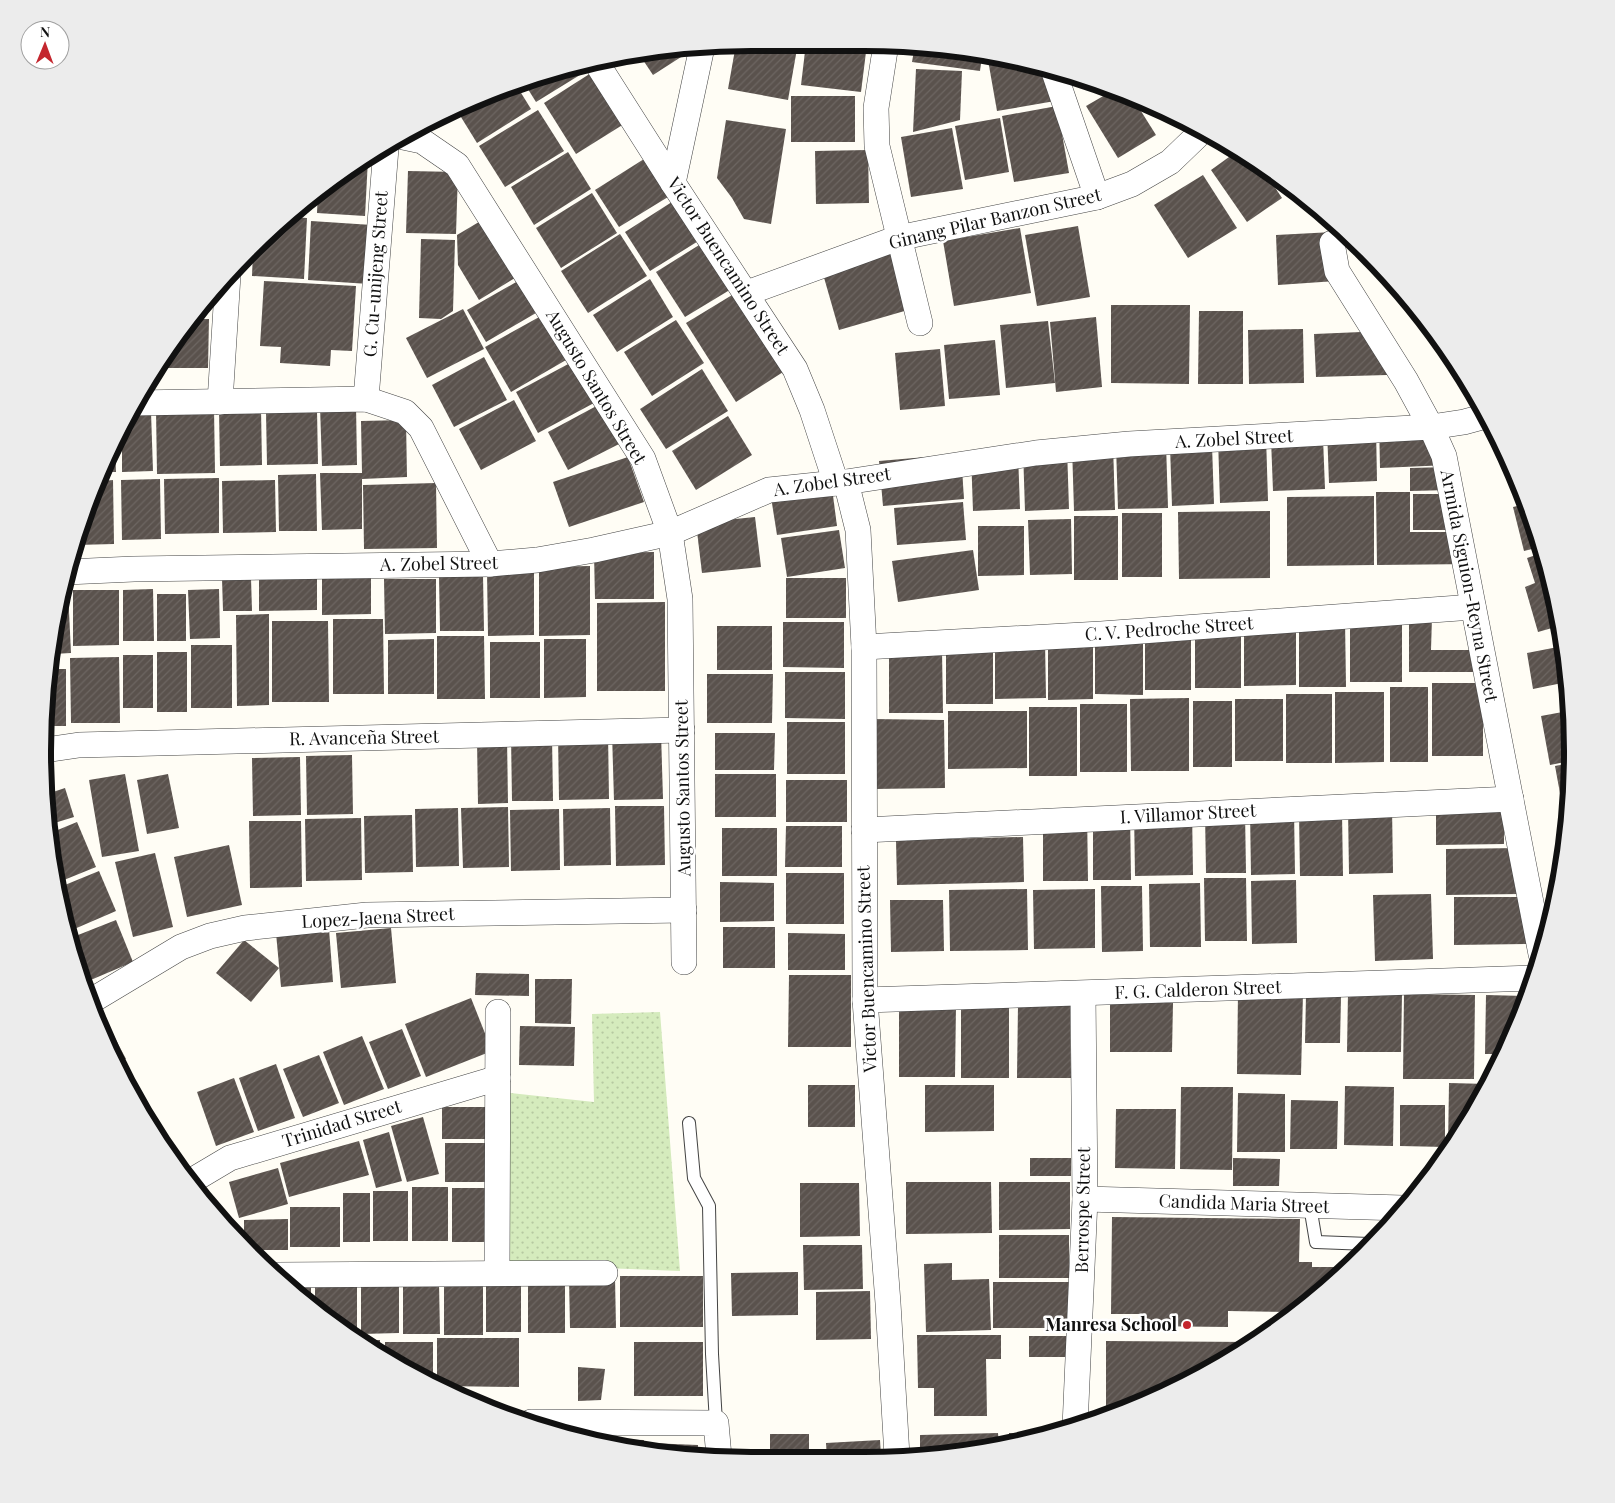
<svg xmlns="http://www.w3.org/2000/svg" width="1615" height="1503" font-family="'Playfair Display',serif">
<defs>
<pattern id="grass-dots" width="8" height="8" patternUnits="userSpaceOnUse" patternTransform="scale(1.25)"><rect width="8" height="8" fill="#d5ebbd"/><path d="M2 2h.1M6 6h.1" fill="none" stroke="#b6c8a1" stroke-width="1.8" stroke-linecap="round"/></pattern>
<pattern id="building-hatch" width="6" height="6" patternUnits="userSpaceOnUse" patternTransform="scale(1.25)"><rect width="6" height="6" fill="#5a524d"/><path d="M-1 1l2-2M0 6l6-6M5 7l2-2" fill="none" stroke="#6d6662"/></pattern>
</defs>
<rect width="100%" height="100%" fill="#fffdf5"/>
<polygon fill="url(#grass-dots)" points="660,1012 680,1271 501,1264 501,1092 594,1102 592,1014"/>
<g fill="url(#building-hatch)">
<polygon points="752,42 798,43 788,100 728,89 736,44"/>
<polygon points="806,43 867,44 861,92 801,85"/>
<polygon points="915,45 982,56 980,71 912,62"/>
<polygon points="695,48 653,75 639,54"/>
<polygon points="997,58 1049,67 1055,101 997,111 988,60"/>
<polygon points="585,66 588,70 536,102 526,86"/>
<polygon points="916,69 962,71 960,120 913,132"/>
<polygon points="591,73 624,124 576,154 544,103"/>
<polygon points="518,88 531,109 477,143 456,109"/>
<polygon points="1112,91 1134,100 1156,135 1118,158 1086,106"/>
<rect x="791" y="96" width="64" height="46"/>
<polygon points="1057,106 1069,173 1014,182 1002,116"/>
<polygon points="1158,108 1177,116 1180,117 1174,123"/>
<polygon points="538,110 564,151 505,187 479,146"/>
<polygon points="1000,118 1009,172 965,180 955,126"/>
<polygon points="726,120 786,129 771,224 744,219 732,198 717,178"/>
<polygon points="952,128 963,189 911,197 901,137"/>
<polygon points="868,150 869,203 816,204 815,151"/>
<polygon points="568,152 591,189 534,225 511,187"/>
<polygon points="1236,152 1262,168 1282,198 1247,222 1211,170"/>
<polygon points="368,159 365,216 317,213 318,190"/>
<polygon points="644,159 668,197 619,227 595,190"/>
<polygon points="408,171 458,172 456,234 406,233"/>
<polygon points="1203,175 1237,228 1188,258 1154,205"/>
<polygon points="592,193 617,233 561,268 536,228"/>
<polygon points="311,197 310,211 297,210"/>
<polygon points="675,200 700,240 650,271 625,232"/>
<polygon points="489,216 523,273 479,300 458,265 457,235"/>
<polygon points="290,217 307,218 304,279 252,276 253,251"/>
<polygon points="311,221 372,225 369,284 308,280"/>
<polygon points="1078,226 1090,297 1037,306 1025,235"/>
<polygon points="1020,228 1031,293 954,306 943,241"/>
<polygon points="1333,232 1336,281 1278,285 1276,235"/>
<polygon points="620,234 647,276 588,313 561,271"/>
<polygon points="421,239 455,240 453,311 441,319 419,318"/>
<polygon points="704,242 733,288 685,317 656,272"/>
<polygon points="891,254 908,310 839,330 823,274"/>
<polygon points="650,279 673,317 617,352 593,315"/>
<polygon points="264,281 356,286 352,351 331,350 330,366 280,363 281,347 260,346"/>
<polygon points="518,281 536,313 486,342 467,310"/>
<polygon points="742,289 791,367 736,402 686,323"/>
<polygon points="1111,305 1190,305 1189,384 1111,383"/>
<polygon points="463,309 484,349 427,378 406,338"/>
<polygon points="1199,311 1243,311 1243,384 1198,384"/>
<polygon points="541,316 566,360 511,392 485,347"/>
<polygon points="1096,317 1102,387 1056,392 1050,322"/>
<polygon points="193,319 209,319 208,368 159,368"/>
<polygon points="676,320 704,363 652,396 624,352"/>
<polygon points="1048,321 1055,383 1006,388 1000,325"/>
<polygon points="1303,329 1304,383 1249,384 1248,330"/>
<polygon points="1385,331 1387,375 1316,377 1314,334"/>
<polygon points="995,340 1000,395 949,399 944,345"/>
<polygon points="940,349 945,406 900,410 895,353"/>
<polygon points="484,357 507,400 454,427 432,385"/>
<polygon points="572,362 594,403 538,433 516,392"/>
<polygon points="702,369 728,411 666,449 640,409"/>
<polygon points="514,400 536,441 481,470 459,429"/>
<polygon points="602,403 623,442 568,470 548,432"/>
<polygon points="356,405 357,465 322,466 320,406"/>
<polygon points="214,409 215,473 157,474 156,410"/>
<polygon points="261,409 262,465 220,466 219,410"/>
<polygon points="317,410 318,464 267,465 266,412"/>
<polygon points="131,412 151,412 153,471 122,472 122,435"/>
<polygon points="728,416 752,455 696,490 672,451"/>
<polygon points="1446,418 1448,465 1380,468 1379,420"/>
<polygon points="406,420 407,477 362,479 362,529 322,530 320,473 362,473 361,421"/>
<polygon points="1376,428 1377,481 1329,483 1327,429"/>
<polygon points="1491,430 1492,430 1502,450 1497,452"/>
<polygon points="1266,437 1268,501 1220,503 1218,438"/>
<polygon points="1323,438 1325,489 1273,491 1271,439"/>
<polygon points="1113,444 1115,510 1074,511 1072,446"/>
<polygon points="1166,444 1168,508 1118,509 1116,446"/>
<polygon points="1212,445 1214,504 1172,506 1170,446"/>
<polygon points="1067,448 1069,509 1025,511 1023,449"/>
<polygon points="115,450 116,472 106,472"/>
<polygon points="1018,453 1020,509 973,511 971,454"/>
<polygon points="961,454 964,499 883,506 879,461"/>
<polygon points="628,457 644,502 569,527 553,482"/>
<polygon points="1449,467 1450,490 1410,491 1410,468"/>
<polygon points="316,474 317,531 279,531 278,475"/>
<polygon points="219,478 219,533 165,534 164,479"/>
<polygon points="160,479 161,539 122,540 121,480"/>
<polygon points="113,480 114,544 76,545 103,481"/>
<polygon points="275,480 276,532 223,533 222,481"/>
<polygon points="436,483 437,548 364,549 363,485"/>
<polygon points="832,488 837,526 777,535 771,497"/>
<polygon points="1376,492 1410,492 1410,532 1472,532 1473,564 1377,565"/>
<rect x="1413" y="494" width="47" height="36"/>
<polygon points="1374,496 1374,565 1287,566 1287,497"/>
<polygon points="963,502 966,540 897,545 894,508"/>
<polygon points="1526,504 1535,523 1540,547 1524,551 1513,507"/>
<polygon points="1270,511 1270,578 1179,579 1178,512"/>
<rect x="1122" y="513" width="40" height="64"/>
<rect x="1074" y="516" width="44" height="64"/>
<polygon points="755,517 761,567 702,573 696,523"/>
<polygon points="1071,519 1072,574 1030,575 1028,520"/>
<polygon points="978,526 1024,526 1024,575 978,576"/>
<polygon points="839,530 845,568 787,577 781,538"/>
<polygon points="973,550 979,590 898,602 892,561"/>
<polygon points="654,552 654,599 595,599 594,553"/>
<polygon points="1542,553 1559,626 1538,632 1525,587 1535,583 1527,558"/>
<polygon points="590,566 590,635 539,636 539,567"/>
<polygon points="487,572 534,572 534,635 488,636"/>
<polygon points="483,575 484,631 440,631 439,576"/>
<polygon points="259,577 317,577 317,610 259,611"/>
<polygon points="371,577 371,614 322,615 322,578"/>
<rect x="786" y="578" width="60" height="40"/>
<polygon points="222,579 251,579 252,611 223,611"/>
<polygon points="384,579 436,579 436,633 385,634"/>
<polygon points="153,589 154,641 123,641 123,590"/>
<polygon points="219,589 220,638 190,639 188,590"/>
<polygon points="73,590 119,590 119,645 73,646"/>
<polygon points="63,591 68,591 71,653 53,654"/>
<rect x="157" y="594" width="29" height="47"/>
<polygon points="665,602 665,691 597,691 597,603"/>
<polygon points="269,614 269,705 237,706 236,615"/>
<polygon points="1296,615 1296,685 1244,686 1244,616"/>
<rect x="1350" y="616" width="52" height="66"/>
<polygon points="1409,617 1432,617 1431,650 1480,650 1480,672 1409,672"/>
<polygon points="333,619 383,619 384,694 333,694"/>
<polygon points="1345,620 1346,687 1299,687 1299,621"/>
<polygon points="272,621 328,621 329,702 272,702"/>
<polygon points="783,622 844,622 844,668 783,667"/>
<rect x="717" y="626" width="55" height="44"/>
<rect x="1195" y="632" width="46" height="56"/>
<polygon points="437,636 484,636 485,699 437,699"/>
<rect x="1145" y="636" width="46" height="54"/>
<polygon points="434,639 434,694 388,694 388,640"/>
<polygon points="544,639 586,639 586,697 544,698"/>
<rect x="946" y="641" width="47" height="63"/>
<polygon points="995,641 1045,641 1046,698 995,699"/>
<polygon points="1048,641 1093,641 1093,699 1048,700"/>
<polygon points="1143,641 1143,695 1095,694 1095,642"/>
<rect x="490" y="642" width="50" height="56"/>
<rect x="191" y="645" width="41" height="63"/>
<polygon points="1563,646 1566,659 1567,682 1533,689 1527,653"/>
<polygon points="942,651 943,713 889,713 889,652"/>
<rect x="157" y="652" width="30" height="60"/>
<rect x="123" y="655" width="30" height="53"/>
<polygon points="119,657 120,723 71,723 70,658"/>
<polygon points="50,669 66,669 66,726 45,726 44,705"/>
<polygon points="785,672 845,672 845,719 785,718"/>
<polygon points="707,674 773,674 772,723 707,723"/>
<rect x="1432" y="683" width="51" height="73"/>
<rect x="1390" y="687" width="38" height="75"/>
<polygon points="1335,692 1384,692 1384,762 1335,763"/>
<rect x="1286" y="694" width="46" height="69"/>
<polygon points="1189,698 1189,771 1131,771 1130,699"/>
<rect x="1235" y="699" width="48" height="62"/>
<rect x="1193" y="701" width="39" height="66"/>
<rect x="1080" y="704" width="47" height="68"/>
<rect x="1029" y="707" width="48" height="69"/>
<polygon points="948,711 1027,711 1027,768 948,769"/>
<polygon points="1568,711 1570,761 1550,765 1541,716"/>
<polygon points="873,719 944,720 945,788 873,789"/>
<rect x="787" y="722" width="58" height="52"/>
<polygon points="608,733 609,799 559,800 558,734"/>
<polygon points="612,733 661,733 663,799 614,800"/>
<polygon points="715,733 775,733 774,770 715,770"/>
<polygon points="511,737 552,737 553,801 512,801"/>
<polygon points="507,738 508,803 478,804 477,739"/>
<polygon points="352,755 353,814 307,815 306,756"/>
<polygon points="300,757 301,815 253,816 252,758"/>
<polygon points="1570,763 1571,798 1566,826 1555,766"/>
<polygon points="125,774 139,851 102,857 89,780"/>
<polygon points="168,774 179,828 147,834 137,780"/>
<rect x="715" y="774" width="61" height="43"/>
<rect x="786" y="780" width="61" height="42"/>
<polygon points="65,788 74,817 48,825 47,794"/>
<polygon points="615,806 664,806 665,865 616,866"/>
<polygon points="1504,806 1504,844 1436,845 1436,807"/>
<polygon points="508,807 509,867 463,868 461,808"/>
<polygon points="1392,807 1393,873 1349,874 1348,808"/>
<polygon points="458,808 459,866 416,867 415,809"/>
<polygon points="610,808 611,865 564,866 563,809"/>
<polygon points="1192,808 1193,875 1135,876 1134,809"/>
<polygon points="559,809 560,870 511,871 510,810"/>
<polygon points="1087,810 1088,881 1043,881 1043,811"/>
<polygon points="1093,811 1130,811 1131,880 1093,880"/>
<polygon points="1250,811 1294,811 1295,874 1251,875"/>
<polygon points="1245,812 1246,873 1206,873 1205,813"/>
<polygon points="1299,813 1342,813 1343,876 1300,876"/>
<polygon points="412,815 413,872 365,873 364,816"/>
<polygon points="361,818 362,880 306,881 305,819"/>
<polygon points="249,821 301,821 302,887 250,888"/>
<polygon points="77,822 96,867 59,882 49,844 48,834"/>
<polygon points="786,826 842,826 842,867 785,867"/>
<rect x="722" y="828" width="55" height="48"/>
<polygon points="1023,837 1024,882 897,885 896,840"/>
<polygon points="229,845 242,905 187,917 174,857"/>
<polygon points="1519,848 1520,894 1446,895 1446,849"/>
<polygon points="155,853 173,927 133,937 115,862"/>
<polygon points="99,871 116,911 72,930 60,887"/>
<rect x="786" y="873" width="58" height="51"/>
<polygon points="1204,878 1246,878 1247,941 1205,941"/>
<polygon points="1296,880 1297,943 1252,944 1251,881"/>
<polygon points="720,882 774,883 774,921 720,922"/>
<polygon points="1200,883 1201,947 1150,947 1149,884"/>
<polygon points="1101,886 1142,886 1143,951 1102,952"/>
<polygon points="1027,889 1028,950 950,951 949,890"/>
<polygon points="1095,889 1095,948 1034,949 1033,890"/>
<polygon points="1431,894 1433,959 1375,961 1373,895"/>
<polygon points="1454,897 1529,897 1530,944 1454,945"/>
<polygon points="890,900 943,900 944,951 891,952"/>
<polygon points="116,920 133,962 86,982 73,937"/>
<rect x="723" y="927" width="52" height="41"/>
<polygon points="391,928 396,983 341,988 336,933"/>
<polygon points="329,929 333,982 281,987 276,933"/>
<polygon points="788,933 845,934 845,970 788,970"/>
<polygon points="244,940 279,968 251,1002 216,973"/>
<polygon points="476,973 529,974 529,996 475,995"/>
<polygon points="789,975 851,975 851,1047 788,1047"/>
<polygon points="535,979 572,979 571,1024 535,1023"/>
<polygon points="1238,992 1303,993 1301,1075 1237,1074"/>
<polygon points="1348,993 1402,994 1401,1052 1347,1052"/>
<polygon points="1404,994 1475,995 1474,1079 1403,1079"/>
<polygon points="1306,995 1341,996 1340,1043 1305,1043"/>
<polygon points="1486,995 1525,996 1503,1054 1485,1054"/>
<polygon points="471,998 492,1051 426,1077 405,1024"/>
<polygon points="961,1002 1009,1003 1009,1078 961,1078"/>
<polygon points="1110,1002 1173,1003 1172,1052 1110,1052"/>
<polygon points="1070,1004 1071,1078 1017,1078 1018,1005"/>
<polygon points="899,1005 956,1005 955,1077 899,1077"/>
<polygon points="105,1019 126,1059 118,1063 97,1023"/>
<polygon points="520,1026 575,1027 574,1066 519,1065"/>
<polygon points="402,1029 421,1076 388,1089 369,1042"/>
<polygon points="362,1036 384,1089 344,1105 323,1052"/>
<polygon points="319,1055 339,1103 303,1117 283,1069"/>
<polygon points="276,1064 295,1118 258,1131 239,1078"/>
<polygon points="234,1078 254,1132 216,1146 197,1092"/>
<polygon points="1449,1083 1488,1084 1448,1147"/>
<rect x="808" y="1085" width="47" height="42"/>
<polygon points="925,1085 994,1085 994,1131 925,1132"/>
<polygon points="1345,1086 1394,1087 1393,1146 1344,1145"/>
<polygon points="1181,1087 1233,1087 1232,1170 1180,1169"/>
<polygon points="1238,1093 1285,1094 1285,1152 1237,1152"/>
<polygon points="1291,1100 1338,1101 1337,1149 1290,1149"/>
<polygon points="1400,1105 1445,1105 1445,1147 1400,1146"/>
<rect x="442" y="1107" width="49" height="32"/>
<polygon points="1116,1109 1176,1109 1175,1169 1115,1168"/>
<polygon points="423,1117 439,1174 407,1182 391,1126"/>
<polygon points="389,1132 402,1181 376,1188 363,1140"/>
<polygon points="359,1141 369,1175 289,1197 280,1163"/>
<rect x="445" y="1143" width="45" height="39"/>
<rect x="1030" y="1158" width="41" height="18"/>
<polygon points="1233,1158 1280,1159 1279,1186 1233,1186"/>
<polygon points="278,1168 288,1204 239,1218 229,1182"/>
<polygon points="906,1182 991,1182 992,1233 906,1234"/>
<polygon points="999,1182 1070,1182 1070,1229 999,1230"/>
<polygon points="800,1183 859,1183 860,1236 800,1237"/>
<rect x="412" y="1187" width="36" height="54"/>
<rect x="452" y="1188" width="38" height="54"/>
<rect x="373" y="1191" width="35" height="50"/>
<rect x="343" y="1193" width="27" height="49"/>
<rect x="290" y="1207" width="50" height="40"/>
<polygon points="1112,1217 1300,1219 1299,1262 1312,1262 1312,1267 1347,1267 1331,1284 1293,1312 1228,1311 1228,1327 1141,1326 1141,1314 1111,1314"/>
<polygon points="288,1219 288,1250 248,1250 244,1245 244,1220"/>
<rect x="999" y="1235" width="70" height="43"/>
<polygon points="803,1245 862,1245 863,1289 804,1290"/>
<polygon points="952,1263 952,1280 989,1279 991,1330 926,1332 924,1264"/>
<polygon points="798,1272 798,1315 732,1316 731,1273"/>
<rect x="486" y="1276" width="35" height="56"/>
<rect x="620" y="1276" width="83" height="51"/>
<rect x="528" y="1278" width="37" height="55"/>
<polygon points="569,1278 615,1278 616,1328 570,1328"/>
<rect x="444" y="1282" width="39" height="53"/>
<rect x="993" y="1282" width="78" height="46"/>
<polygon points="289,1284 311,1284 311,1303"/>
<polygon points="403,1284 439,1284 440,1334 403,1334"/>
<polygon points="315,1285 357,1285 357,1333 348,1333 315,1306"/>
<polygon points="361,1285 399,1285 399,1333 361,1334"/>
<polygon points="870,1291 871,1339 816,1340 816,1292"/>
<polygon points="917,1335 1001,1335 1001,1359 986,1359 987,1416 934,1416 934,1388 918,1388"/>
<rect x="1029" y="1336" width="44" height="21"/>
<polygon points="437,1338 519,1338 519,1387 442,1386 437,1383"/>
<polygon points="357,1340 380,1340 380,1353 357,1341"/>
<polygon points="1106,1341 1250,1342 1218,1365 1106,1416"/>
<polygon points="385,1342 433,1342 433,1381 385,1355"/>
<rect x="634" y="1342" width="69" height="54"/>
<polygon points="578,1367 605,1369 601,1400 578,1401"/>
<polygon points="998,1433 999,1445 956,1454 920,1455 920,1435"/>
<polygon points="1009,1433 1042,1434 1009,1442"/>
<polygon points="770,1434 809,1434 809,1459 745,1460 770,1458"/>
<polygon points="605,1439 644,1440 643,1450 613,1447 605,1444"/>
<polygon points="880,1440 881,1457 827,1458 826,1443"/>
<polygon points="649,1443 698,1445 698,1455 649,1450"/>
</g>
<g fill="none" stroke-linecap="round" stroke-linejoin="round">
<defs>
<g id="service">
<polyline points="689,1123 694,1178 709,1206 712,1354 716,1423"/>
<polyline points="1310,1206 1316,1242 1369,1244"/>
</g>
<g id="minor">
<polyline points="886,44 876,108 877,146 920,323"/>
<polyline points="596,62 673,183 795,369 812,410 836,483"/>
<polyline points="1053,69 1097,197"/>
<polyline points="403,137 422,141 457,165 643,459 670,533 680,599 684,962"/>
<polyline points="673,183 702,47"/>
<polyline points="1332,243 1337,271 1406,381 1431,427 1444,456 1541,954"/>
<polyline points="747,293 898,238 1097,197 1132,184 1170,162 1196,137 1200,130"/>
<polyline points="366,399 386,148"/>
<polyline points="220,402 228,275"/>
<polyline points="135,403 366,399 405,412 421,428 490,564"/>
<polyline points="846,482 858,530 864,647 865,1000 888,1303 897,1456"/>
<polyline points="66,572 134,569 490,564 537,560 594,550 670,533 769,490 846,482 1036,453 1129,444 1431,427 1464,422 1486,416"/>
<polyline points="864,647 1101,634 1473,607"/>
<polyline points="45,750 79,745 682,730"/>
<polyline points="864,830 1511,799"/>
<polyline points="865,1000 1532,978"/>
<polyline points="91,1001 181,947 210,936 245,928 367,915 684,910"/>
<polyline points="193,1183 198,1177 230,1158 498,1078"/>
<polyline points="1085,1199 1403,1208"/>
<polyline points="497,1273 498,1012"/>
<polyline points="277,1275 605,1273"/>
<polyline points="531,1422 716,1423 719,1457"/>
<polyline points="1075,1427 1085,1199 1083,994"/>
</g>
</defs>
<use href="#service" stroke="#444" stroke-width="14"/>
<use href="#minor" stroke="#444" stroke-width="26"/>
<use href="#service" stroke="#fff" stroke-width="12"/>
<use href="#minor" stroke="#fff" stroke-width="25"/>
</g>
<circle fill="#c4262e" stroke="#fff" stroke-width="2" cx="1187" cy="1325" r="5"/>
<g text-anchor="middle" stroke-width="5" stroke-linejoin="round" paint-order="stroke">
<g font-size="18" fill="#111" stroke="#fff">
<text transform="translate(995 219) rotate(-13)" y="6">Ginang Pilar Banzon Street</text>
<text transform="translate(728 266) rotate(57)" y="6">Victor Buencamino Street</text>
<text transform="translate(376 274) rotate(-86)" y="6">G. Cu-unijeng Street</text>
<text transform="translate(596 387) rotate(59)" y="6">Augusto Santos Street</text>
<text transform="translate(1234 439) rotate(-3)" y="6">A. Zobel Street</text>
<text transform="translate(832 482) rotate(-8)" y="6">A. Zobel Street</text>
<text transform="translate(439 564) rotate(-1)" y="6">A. Zobel Street</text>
<text transform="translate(1469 586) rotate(79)" y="6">Armida Siguion-Reyna Street</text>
<text transform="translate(1169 629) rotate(-4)" y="6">C. V. Pedroche Street</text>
<text transform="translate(364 738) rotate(-1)" y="6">R. Avanceña Street</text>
<text transform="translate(683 788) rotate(-91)" y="6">Augusto Santos Street</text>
<text transform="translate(1188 814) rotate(-3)" y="6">I. Villamor Street</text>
<text transform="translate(378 918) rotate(-3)" y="6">Lopez-Jaena Street</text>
<text transform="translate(867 969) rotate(-92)" y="6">Victor Buencamino Street</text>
<text transform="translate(1198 990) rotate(-2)" y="6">F. G. Calderon Street</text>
<text transform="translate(342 1124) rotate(-17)" y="6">Trinidad Street</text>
<text transform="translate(1244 1204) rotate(2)" y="6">Candida Maria Street</text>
<text transform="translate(1083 1210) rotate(-89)" y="6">Berrospe Street</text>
</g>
<g font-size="18" font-weight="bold" fill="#111" stroke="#fff" text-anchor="end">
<text x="1177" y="1331">Manresa School</text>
</g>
</g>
<path d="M0 0H1615V1503H0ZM751 51H864A700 700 0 0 1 1564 751V752A700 700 0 0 1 864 1452H751A700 700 0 0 1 51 752V751A700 700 0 0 1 751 51Z" fill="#ececec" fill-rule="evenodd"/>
<path fill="none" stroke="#111" stroke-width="6" d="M751 51H864A700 700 0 0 1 1564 751V752A700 700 0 0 1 864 1452H751A700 700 0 0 1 51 752V751A700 700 0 0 1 751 51Z"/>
<g transform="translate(45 45) rotate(1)"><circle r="24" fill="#ffffff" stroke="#a0a0a0"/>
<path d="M0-4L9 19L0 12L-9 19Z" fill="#c4262e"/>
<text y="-8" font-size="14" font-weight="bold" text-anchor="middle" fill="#111111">N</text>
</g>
</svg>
